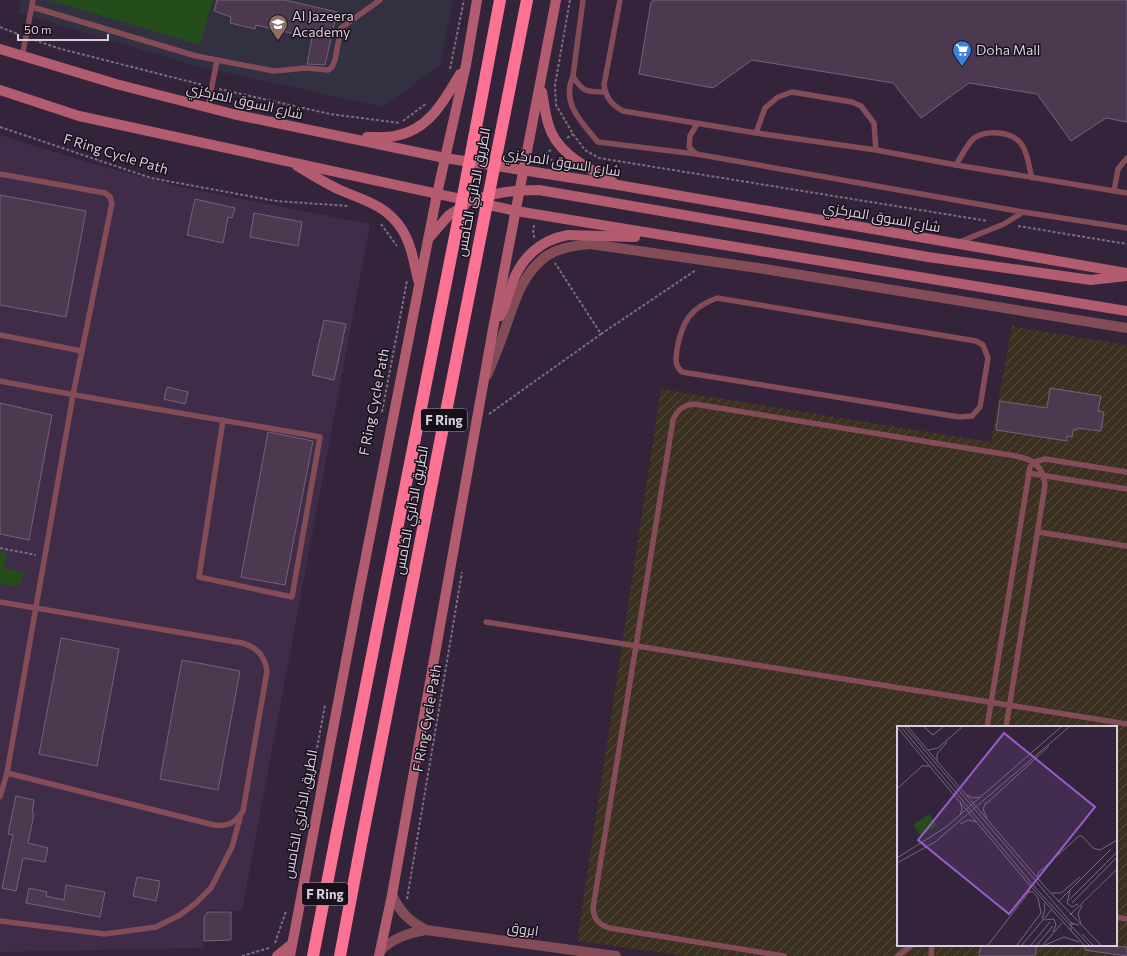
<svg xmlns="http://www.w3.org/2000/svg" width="1127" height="956" font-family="Commissioner,Cairo,sans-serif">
<defs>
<pattern id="industrial-furrows" width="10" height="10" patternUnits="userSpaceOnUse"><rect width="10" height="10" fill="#3b3121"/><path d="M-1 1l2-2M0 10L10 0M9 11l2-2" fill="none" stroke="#574e41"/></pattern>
</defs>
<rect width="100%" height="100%" fill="#33243b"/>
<polygon fill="#3e2c49" points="0,135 97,165 184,188 370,224 242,911 209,910 203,916 204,948 0,952"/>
<path fill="url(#industrial-furrows)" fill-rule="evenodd" d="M1012 326 1127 345V956H686L577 941 661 389 991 442ZM898 727H1116V945H898Z"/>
<polygon fill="#333041" points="21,0 453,0 440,65 383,107 193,65 19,13"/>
<g fill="#244d1b">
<polygon points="49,0 213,0 200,45"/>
<polygon points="0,551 7,553 4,568 24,572 22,581 16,587 0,584"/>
</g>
<g fill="#4c3950" stroke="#76617a">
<polygon points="217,0 285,0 337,12 325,65 307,64 312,38 256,25 255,29 230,23 231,17 214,11"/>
<polygon points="654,0 1127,0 1127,122 1106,118 1071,141 1037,94 969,83 921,118 893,83 752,60 713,88 639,74 651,2"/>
<polygon points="0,195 86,211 66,317 0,305"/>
<polygon points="195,199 235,208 232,218 228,217 223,243 187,235"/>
<polygon points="254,213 302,222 298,246 250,237"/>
<polygon points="324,320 346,324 334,380 312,375"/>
<polygon points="167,387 188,392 185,404 164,399"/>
<polygon points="1050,388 1101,396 1098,411 1104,412 1101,431 1077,428 1077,430 1073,430 1072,437 1067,436 1067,441 996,430 1000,401 1047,408"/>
<polygon points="0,403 52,415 29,540 0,534"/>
<polygon points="268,432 313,441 285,585 241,577"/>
<polygon points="61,638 119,649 97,766 39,754"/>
<polygon points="182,660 240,671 218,790 160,779"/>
<polygon points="16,796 34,800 32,813 34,814 28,843 48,848 45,862 23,858 16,891 2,888 13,835 8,834"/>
<polygon points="137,877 160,881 156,901 133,896"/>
<polygon points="66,885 105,892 100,917 26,903 29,888 47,892 46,896 64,900"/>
<polygon points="208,912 231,912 231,940 204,941 204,917"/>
<polygon points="981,945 1037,945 1035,956 979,956"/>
<polygon points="1085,945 1127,947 1127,956 1085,950"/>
</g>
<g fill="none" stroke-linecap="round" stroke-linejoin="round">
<g stroke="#7a6e81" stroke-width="2" stroke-dasharray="3 2" stroke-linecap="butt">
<polyline points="570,0 555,85 556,105 573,134 585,150 599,158 988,221"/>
<polyline points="0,27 18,34"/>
<polyline points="34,40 61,49 203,85"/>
<polyline points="450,69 464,0"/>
<polyline points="219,89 330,114 400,123"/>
<polyline points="403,121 427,103"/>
<polyline points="0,127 151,178 276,201 349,206"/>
<polyline points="567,138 573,134"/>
<polyline points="551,150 545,154 554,162 554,165"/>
<polyline points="381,224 397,246"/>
<polyline points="534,225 533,234 535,238"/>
<polyline points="1018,226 1127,244"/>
<polyline points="601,334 696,270"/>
<polyline points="382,412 407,281"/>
<polyline points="489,414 601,334 555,263"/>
<polyline points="0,548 36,555"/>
<polyline points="297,856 325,705"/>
<polyline points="407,899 462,572"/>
<polyline points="275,943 286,911"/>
<polyline points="242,956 269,948"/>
</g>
<g stroke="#844c57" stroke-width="5.5">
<path d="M583 0 573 76C582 92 587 92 605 92"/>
<path d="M620 0 604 85C606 98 612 105 623 111L756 133 876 150 956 165 1127 193"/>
<polyline points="32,7 196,56 274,71 306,68 328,70 332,67 335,60 341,28 380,0"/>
<polyline points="22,57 33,0"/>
<path d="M573 76C561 103 581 122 598 142L696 154"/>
<polyline points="208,107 217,60"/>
<polyline points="697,124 690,136 689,147 696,154 1023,212"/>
<polyline points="756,133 765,108 778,97 792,92 852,102 861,106 874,123 876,150"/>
<path d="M956 165C961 157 966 146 973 139 985 129 1013 131 1022 145 1028 154 1029 167 1032 178"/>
<polyline points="0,174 105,193 110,197 112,203 73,395 7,773 0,797"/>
<polyline points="1114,191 1118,169 1127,158"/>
<polyline points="957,243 1004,224 1023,212 1127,228"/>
<path d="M717 298 976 341 983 345 988 358 980 407 972 416 959 417 682 372C674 365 676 359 677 349 682 322 690 308 717 298Z"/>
<polyline points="0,335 82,351"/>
<path d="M0 381C106 402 213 418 320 437L292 597 199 577 223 420"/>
<polyline points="1028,473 1127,489"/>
<polyline points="1038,532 1127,546"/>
<path d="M0 602 242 643C257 647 265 656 267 671L243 811C236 823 227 827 214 825L7 773"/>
<polyline points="486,622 1127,724"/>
<polyline points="987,727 1030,467 1034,462 1045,459 1127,472"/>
<polyline points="1116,917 1127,919"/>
<polyline points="0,921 105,934 156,927 180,915 196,903 211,888 232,847 240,818"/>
<path d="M784 956 609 928C599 924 594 920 593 908L673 420C677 410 683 405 694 404L997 453C1020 457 1042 456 1045 485L1006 727"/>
<polyline points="898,956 912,945"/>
<polyline points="931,956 932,945"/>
</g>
<g stroke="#844c57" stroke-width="10">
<path d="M487 375C493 361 499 346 504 332 514 304 522 272 548 255 561 247 575 246 590 244L758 268 1127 328"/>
<path d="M392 895C400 912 409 921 426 930"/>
<path d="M380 951C393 938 408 933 426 930L616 956"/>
</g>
<g stroke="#b45c6f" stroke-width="10">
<polyline points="0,49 116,84 233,114 445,158 618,185 1127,273"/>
<polyline points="0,90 79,116 516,211 1127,311"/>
<path d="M542 92C544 102 545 113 548 123 556 154 587 167 613 182"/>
<path d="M367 137C376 137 386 138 395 136 429 130 444 101 460 74"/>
<path d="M297 166C311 174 325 183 340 190 363 200 386 205 401 228 411 243 414 262 418 280"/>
<path d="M484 197C502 191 520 190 539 190L928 257 1091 280 1127 276"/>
<polyline points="429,238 449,215 465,205"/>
<path d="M500 316C506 307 507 297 511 287 519 260 539 240 568 235L635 237"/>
<polyline points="277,956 292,944"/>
<polyline points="290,956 359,592 437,194 466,65 477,0"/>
<polyline points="379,956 392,895 493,329 556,0"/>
</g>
<g stroke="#fb7292" stroke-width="12">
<polyline points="313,956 337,832"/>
<polyline points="340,956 362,839"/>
</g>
<g stroke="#fb7292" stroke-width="12">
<polyline points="337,832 464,191 500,0"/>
<polyline points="362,839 527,0"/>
</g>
</g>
<defs>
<symbol id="school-pin" viewBox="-11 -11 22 30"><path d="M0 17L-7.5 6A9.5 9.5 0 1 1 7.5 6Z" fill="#8d6e63" stroke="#17101b"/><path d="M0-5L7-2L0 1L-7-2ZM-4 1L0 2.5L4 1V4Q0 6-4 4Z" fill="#fff"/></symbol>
<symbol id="supermarket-pin" viewBox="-11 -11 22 30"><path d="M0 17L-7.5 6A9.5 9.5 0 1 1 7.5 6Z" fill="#3f7fe0" stroke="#17101b"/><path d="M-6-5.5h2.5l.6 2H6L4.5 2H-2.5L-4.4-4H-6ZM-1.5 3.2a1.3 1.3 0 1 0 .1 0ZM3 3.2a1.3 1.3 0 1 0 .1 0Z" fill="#fff"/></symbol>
</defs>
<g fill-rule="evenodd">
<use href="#school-pin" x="267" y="13" width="22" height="30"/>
<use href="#supermarket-pin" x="951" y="39" width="22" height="30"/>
</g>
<g text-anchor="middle" stroke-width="3" stroke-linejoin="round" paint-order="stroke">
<g fill="#17101b" stroke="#9e96a4" stroke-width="1">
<rect x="421" y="409" width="46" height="22" rx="3"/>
<rect x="302" y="883" width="46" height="22" rx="3"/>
</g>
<g font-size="13" font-weight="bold" fill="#d8cfde">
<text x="444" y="425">F Ring</text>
<text x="325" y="899">F Ring</text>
</g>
<g font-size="14" fill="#d8cfde" stroke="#17101b" text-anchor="start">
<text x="292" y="21">Al Jazeera<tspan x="292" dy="16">Academy</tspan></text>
<text x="976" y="55">Doha Mall</text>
</g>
<g font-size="14" fill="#d8cfde" stroke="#17101b">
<text transform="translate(245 101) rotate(13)" y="5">شارع السوق المركزي</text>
<text transform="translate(116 154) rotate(17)" y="5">F Ring Cycle Path</text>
<text transform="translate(562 162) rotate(9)" y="5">شارع السوق المركزي</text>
<text transform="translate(473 192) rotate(-79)" y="5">الطريق الدائري الخامس</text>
<text transform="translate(882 217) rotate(10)" y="5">شارع السوق المركزي</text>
<text transform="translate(374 402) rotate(-79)" y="5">F Ring Cycle Path</text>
<text transform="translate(411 510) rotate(-79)" y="5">الطريق الدائري الخامس</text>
<text transform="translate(427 718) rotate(-80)" y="5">F Ring Cycle Path</text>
<text transform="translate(300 814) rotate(-79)" y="5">الطريق الدائري الخامس</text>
<text transform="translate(523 929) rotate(8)" y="5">ابروق</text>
</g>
</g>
<g transform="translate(897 726)">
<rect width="220" height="220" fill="#33243b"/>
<path d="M32 88 40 99 24 110 16 99Z" fill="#244d1b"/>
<path fill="none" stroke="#75687c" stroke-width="1" d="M0 1 11 14M4 1 142 166 192 219M8 1 176 199M11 1 149 162 204 219M27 1 36 9 46 1M10 13 129 155 187 219M31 24 41 22 65 1M40 34V28L50 16M0 63 25 40H32M70 69 76 72 83 71M63 75 65 83 63 89M89 76 86 83 90 93M89 78 152 20M63 98 71 94 80 96M0 132 49 101 164 1M0 137 38 116 172 1M140 151 142 146 182 110H185L196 122 203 124 220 114M173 164 170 177 175 181 181 178M155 167H164L183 151M172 174 220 126M161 176 214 123M175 177 220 131M173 189 220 143M145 193 148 183 147 177M147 194 157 193 159 199 156 206M184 198 181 188 185 179M174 205V197L182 199M185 208 196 219M91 219 132 166 133 160M120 219 144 187 141 172 136 166H132M125 219 155 183M134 219 153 196M140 219 156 200M146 219 165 197M148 219 167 211 182 216"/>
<path fill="#975dc8" fill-opacity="0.15" stroke="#975dc8" stroke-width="2" d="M107 7 198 81 112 188 21 114Z"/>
<rect width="220" height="220" fill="none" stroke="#d8cfde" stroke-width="2"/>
</g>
<path d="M18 34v6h90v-6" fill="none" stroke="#d8cfde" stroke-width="2"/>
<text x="24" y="34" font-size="12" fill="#d8cfde" stroke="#17101b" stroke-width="3" paint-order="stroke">50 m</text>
</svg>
